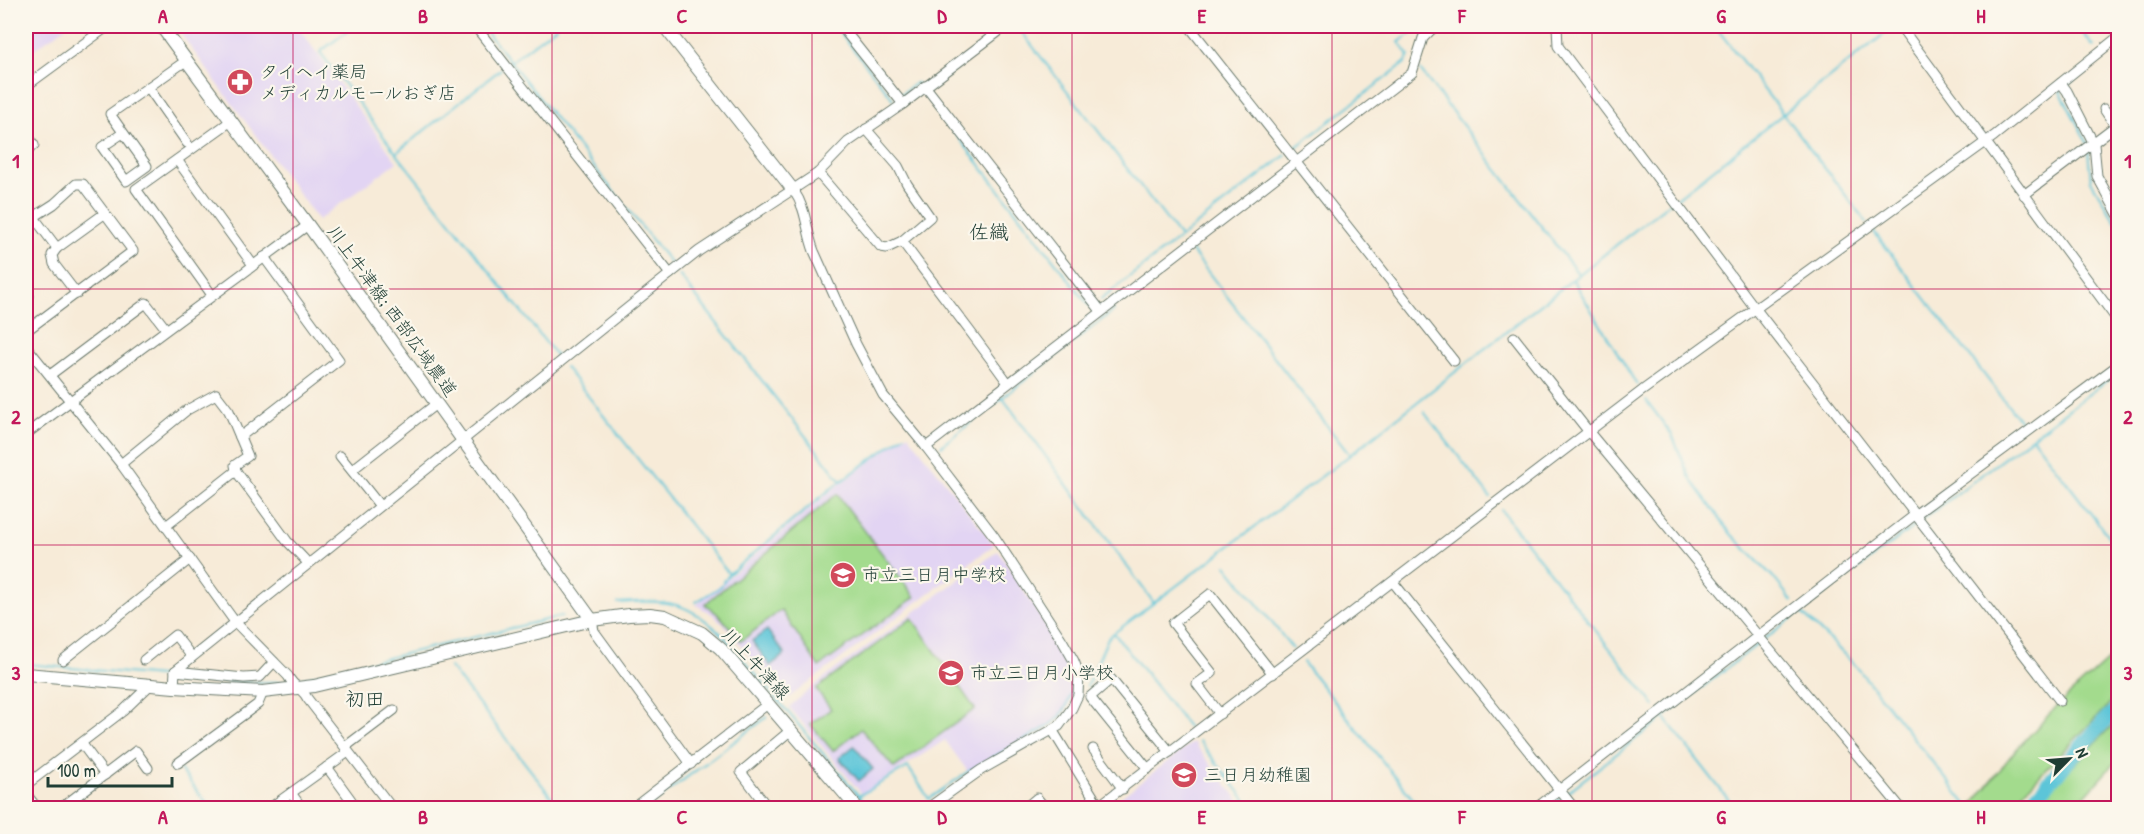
<svg xmlns="http://www.w3.org/2000/svg" width="2144" height="834" font-family="'Patrick Hand','Klee One',sans-serif">
<rect width="100%" height="100%" fill="#fbf7ec"/>
<filter id="ink" filterUnits="userSpaceOnUse"><feTurbulence type="fractalNoise" baseFrequency=".0167" numOctaves="2"/><feDisplacementMap in="SourceGraphic" scale="12" xChannelSelector="R" yChannelSelector="G"/><feConvolveMatrix kernelMatrix="1 2 1 2 8 2 1 2 1" color-interpolation-filters="sRGB"/></filter>
<filter id="wash" filterUnits="userSpaceOnUse"><feTurbulence type="fractalNoise" baseFrequency=".008" numOctaves="4" result="noise"/><feDisplacementMap in="SourceGraphic" scale="24" xChannelSelector="R" yChannelSelector="G"/><feGaussianBlur stdDeviation="1.35" result="paint"/><feColorMatrix in="noise" values="0 0 0 0 0 0 0 0 0 0 0 0 0 0 0 0 0 1.4 0 .05"/><feComposite in="paint" operator="in"/></filter>
<g filter="url(#wash)">
<rect width="100%" height="100%" fill="#f7ebd8"/>
<g fill="#e2d4f3">
<polygon points="26,26 67,26 26,55"/>
<polygon points="175,26 297,26 397,162 318,220"/>
<polygon points="908,434 994,545 788,698 775,687 726,627 712,614 696,605 837,486"/>
<polygon points="998,551 1061,649 1073,670 1075,687 1069,705 1061,717 1048,728 969,773 945,740 862,794 789,707 825,677"/>
<polygon points="1193,742 1245,808 1107,808"/>
</g>
<g fill="#a3db8d" stroke="#618c60" stroke-width="1.5">
<polygon points="837,494 915,597 819,667 781,610 741,641 720,616 705,604"/>
<polygon points="912,618 975,709 894,768 861,729 833,751 810,724 831,709 816,689"/>
<polygon points="2118,651 2118,695 2026,790 2013,808 1970,808 2013,753 2057,706"/>
<polygon points="2118,719 2118,759 2074,808 2033,808"/>
</g>
<g fill="#5cc5d8" stroke="#3e8186" stroke-width="1.5">
<polygon points="767,630 785,654 770,666 752,641"/>
<polygon points="854,746 873,769 859,781 839,758"/>
</g>
<g fill="none" stroke-linecap="round" stroke-linejoin="round">
<g stroke="#5cc5d8" stroke-width="2">
<polyline points="354,26 320,52 396,153 558,358"/>
<polyline points="482,26 672,265"/>
<polyline points="835,26 893,99"/>
<polyline points="1017,26 1180,237"/>
<polyline points="1715,26 1867,223"/>
<polyline points="2077,26 2094,47"/>
<polyline points="510,62 557,26"/>
<polyline points="1420,70 1579,275"/>
<polyline points="2067,85 2118,44"/>
<polyline points="2062,89 2060,91 2088,144"/>
<polyline points="901,94 916,83 918,84"/>
<polyline points="925,94 1090,307"/>
<polyline points="2088,150 2091,181 2118,226"/>
<polyline points="1291,151 1406,62 1409,55 1399,42 1422,26"/>
<polyline points="396,153 501,69"/>
<polyline points="1677,198 1893,27"/>
<polyline points="1871,228 2023,425"/>
<polyline points="1191,250 1349,454"/>
<polyline points="679,275 840,480"/>
<polyline points="1573,280 1637,385"/>
<polyline points="1101,299 1286,155"/>
<polyline points="565,367 729,574"/>
<polyline points="1002,397 1154,603"/>
<polyline points="1646,400 1672,435 1690,478 1731,534 1773,577 1792,601"/>
<polyline points="1424,412 1490,497"/>
<polyline points="2032,437 2118,549"/>
<polyline points="941,446 1114,310"/>
<polyline points="1501,510 1655,706"/>
<polyline points="1922,520 2118,372"/>
<polyline points="1226,565 1293,649"/>
<polyline points="696,602 720,587 729,574 833,487 905,435"/>
<path d="M618 603C667 598 690 602 725 638L869 808"/>
<polyline points="1801,612 1856,666 1969,808"/>
<polyline points="1114,633 1189,728"/>
<polyline points="1764,639 1917,524"/>
<polyline points="1303,662 1420,808"/>
<polyline points="26,664 171,677"/>
<polyline points="450,667 560,808"/>
<polyline points="177,677 236,682 288,682"/>
<polyline points="296,680 562,616"/>
<polyline points="1087,686 1108,638 1114,633 1350,455 1672,201"/>
<polyline points="1664,717 1735,808"/>
<polyline points="1199,741 1252,808"/>
<polyline points="180,769 210,808"/>
<polyline points="1565,794 1759,643"/>
<polyline points="860,795 908,767 929,799 969,771 1047,727 1060,717 1067,705 1074,685"/>
<polyline points="646,808 767,717"/>
<polyline points="1546,808 1560,798"/>
</g>
<polyline stroke="#5cc5d8" stroke-width="15" points="2026,808 2107,718 2118,708"/>
</g>
</g>
<g filter="url(#ink)">
<g fill="none" stroke-linecap="round" stroke-linejoin="round">
<defs>
<g id="street">
<polyline points="475,26 670,274"/>
<polyline points="841,26 903,104"/>
<polyline points="1189,26 1454,361"/>
<polyline points="1557,26 1558,46 1755,308 2060,701"/>
<polyline points="1900,26 2118,321"/>
<polyline points="2061,83 2067,91 2094,144 2097,176 2118,214"/>
<polyline points="26,86 108,26"/>
<polyline points="925,86 1101,311"/>
<polyline points="148,87 187,143"/>
<polyline points="2104,109 2114,124 2114,128 2118,134"/>
<path d="M866 129 898 166 907 184 930 217 902 241C937 289 974 335 1008 383"/>
<polyline points="26,133 34,145 26,151"/>
<polyline points="123,133 102,147 126,181 147,166 110,114 187,60"/>
<polyline points="177,160 253,265"/>
<polyline points="818,173 881,247 887,248 902,241"/>
<path d="M794 191C807 210 806 230 814 251L856 344 883 395 926 447 994 536 1062 640 1074 661 1079 674 1078 695 1072 708 1059 726 981 770 928 808"/>
<polyline points="2024,195 2118,124"/>
<polyline points="33,216 57,248"/>
<polyline points="26,222 54,204 76,184 83,184 133,251 26,331"/>
<polyline points="77,294 54,264 52,255 57,248 104,214"/>
<polyline points="212,295 136,189 231,121"/>
<polyline points="26,298 29,296 26,291"/>
<polyline points="1514,337 1589,432 1901,808"/>
<path d="M26 346 121 464 235 622 288 676C294 688 303 689 307 698L392 808"/>
<polyline points="50,375 146,303 166,329"/>
<polyline points="26,434 308,225"/>
<polyline points="926,447 1412,73 1423,38 1435,26"/>
<polyline points="340,456 380,506"/>
<polyline points="121,464 187,410 216,394 229,411 240,437"/>
<polyline points="352,470 436,404"/>
<polyline points="236,471 287,541 308,563"/>
<polyline points="166,526 236,471 235,465 248,456 240,437 339,360 264,257"/>
<polyline points="1393,582 1574,808"/>
<polyline points="592,620 594,631 691,764"/>
<polyline points="63,660 190,559"/>
<polyline points="144,660 175,635 192,657"/>
<polyline points="175,671 244,678 260,677 274,662"/>
<polyline points="174,687 175,671 670,274 699,251 818,173 848,142 903,104 1006,26"/>
<polyline points="1220,714 1197,684 1212,673 1173,623 1210,594 1273,674"/>
<polyline points="1053,731 1099,806"/>
<polyline points="82,744 105,775"/>
<polyline points="345,747 394,710"/>
<polyline points="1093,749 1123,789"/>
<polyline points="178,763 258,704 263,692"/>
<polyline points="327,767 351,800"/>
<polyline points="1148,769 1090,697 1111,679 1170,752"/>
<polyline points="26,785 123,711 150,685"/>
<polyline points="291,793 302,808"/>
<polyline points="26,794 37,808"/>
<polyline points="61,808 136,751 148,768"/>
<polyline points="270,808 348,752"/>
<polyline points="633,808 769,703"/>
<polyline points="768,808 741,772 791,730"/>
<polyline points="1025,808 1037,798 1045,808"/>
<polyline points="1096,808 1643,390 1994,136 2118,37"/>
<polyline points="1536,808 1916,514 2118,365"/>
</g>
<g id="secondary">
<polyline points="161,26 308,225 592,620"/>
<polyline points="664,26 794,191"/>
<polyline points="26,674 174,687 263,692 314,686 592,620 629,615 650,614 665,616 702,633 721,649 857,808"/>
</g>
</defs>
<use href="#street" stroke="#6b7a6d" stroke-width="11"/>
<use href="#secondary" stroke="#6b7a6d" stroke-width="14"/>
<use href="#street" stroke="#fff" stroke-width="9"/>
<use href="#secondary" stroke="#fff" stroke-width="12"/>
</g>
</g>
<path fill="none" stroke="#c2185b" stroke-width="1.5" stroke-opacity="0.55" d="M293 26V808M552 26V808M812 26V808M1072 26V808M1332 26V808M1592 26V808M1851 26V808M26 289H2118M26 545H2118"/>
<defs>
<symbol id="pharmacy-disc" viewBox="-11 -11 22 22"><circle r="9.5" fill="#d1495b" stroke="#fbf7ec"/><path d="M-2-6h4v4h4v4h-4v4h-4v-4h-4v-4h4Z" fill="#fff"/></symbol>
<symbol id="school-disc" viewBox="-11 -11 22 22"><circle r="9.5" fill="#d1495b" stroke="#fbf7ec"/><path d="M0-5L7-2L0 1L-7-2ZM-4 1L0 2.5L4 1V4Q0 6-4 4Z" fill="#fff"/></symbol>
</defs>
<g fill-rule="evenodd">
<use href="#pharmacy-disc" x="225" y="67" width="30" height="30"/>
<use href="#school-disc" x="828" y="560" width="30" height="30"/>
<use href="#school-disc" x="936" y="658" width="30" height="30"/>
<use href="#school-disc" x="1169" y="760" width="30" height="30"/>
</g>
<g text-anchor="middle" stroke-width="4.5" stroke-linejoin="round" paint-order="stroke">
<g font-size="18" fill="#1f3d34" stroke="#fbf7ec" text-anchor="start">
<text x="260" y="78">タイヘイ薬局<tspan x="260" dy="21">メディカルモールおぎ店</tspan></text>
<text x="862" y="581">市立三日月中学校</text>
<text x="970" y="679">市立三日月小学校</text>
<text x="1204" y="781">三日月幼稚園</text>
</g>
<g font-size="18" fill="#1f3d34" stroke="#fbf7ec">
<text transform="translate(392 311) rotate(54)" y="6">川上牛津線; 西部広域農道</text>
<text transform="translate(756 664) rotate(47)" y="6">川上牛津線</text>
</g>
<g font-size="20" fill="#1f3d34" stroke="#fbf7ec">
<text x="989" y="239">佐織</text>
<text x="365" y="706">初田</text>
</g>
</g>
<rect width="2144" height="834" fill="none" stroke="#fbf7ec" stroke-width="66"/>
<g transform="translate(2069 759) rotate(65)" stroke="#fbf7ec" stroke-width="4.5" paint-order="stroke">
<path d="M0-4.5L10 22L0 15L-10 22Z" fill="#1f3d34"/>
<text y="-9" font-size="16" font-weight="bold" text-anchor="middle" fill="#1f3d34">N</text>
</g>
<path d="M48 777v9h124v-9" fill="none" stroke="#1f3d34" stroke-width="3"/>
<text x="57" y="777" font-size="18" fill="#1f3d34" stroke="#fbf7ec" stroke-width="4.5" paint-order="stroke">100 m</text>
<rect x="33" y="33" width="2078" height="768" fill="none" stroke="#c2185b" stroke-width="2"/>
<g font-size="20" text-anchor="middle" font-weight="bold" fill="#c2185b">
<text x="163" y="23">A</text>
<text x="423" y="23">B</text>
<text x="682" y="23">C</text>
<text x="942" y="23">D</text>
<text x="1202" y="23">E</text>
<text x="1462" y="23">F</text>
<text x="1721" y="23">G</text>
<text x="1981" y="23">H</text>
<text x="16" y="168">1</text>
<text x="2128" y="168">1</text>
<text x="16" y="424">2</text>
<text x="2128" y="424">2</text>
<text x="16" y="680">3</text>
<text x="2128" y="680">3</text>
<text x="163" y="824">A</text>
<text x="423" y="824">B</text>
<text x="682" y="824">C</text>
<text x="942" y="824">D</text>
<text x="1202" y="824">E</text>
<text x="1462" y="824">F</text>
<text x="1721" y="824">G</text>
<text x="1981" y="824">H</text>
</g>
</svg>
